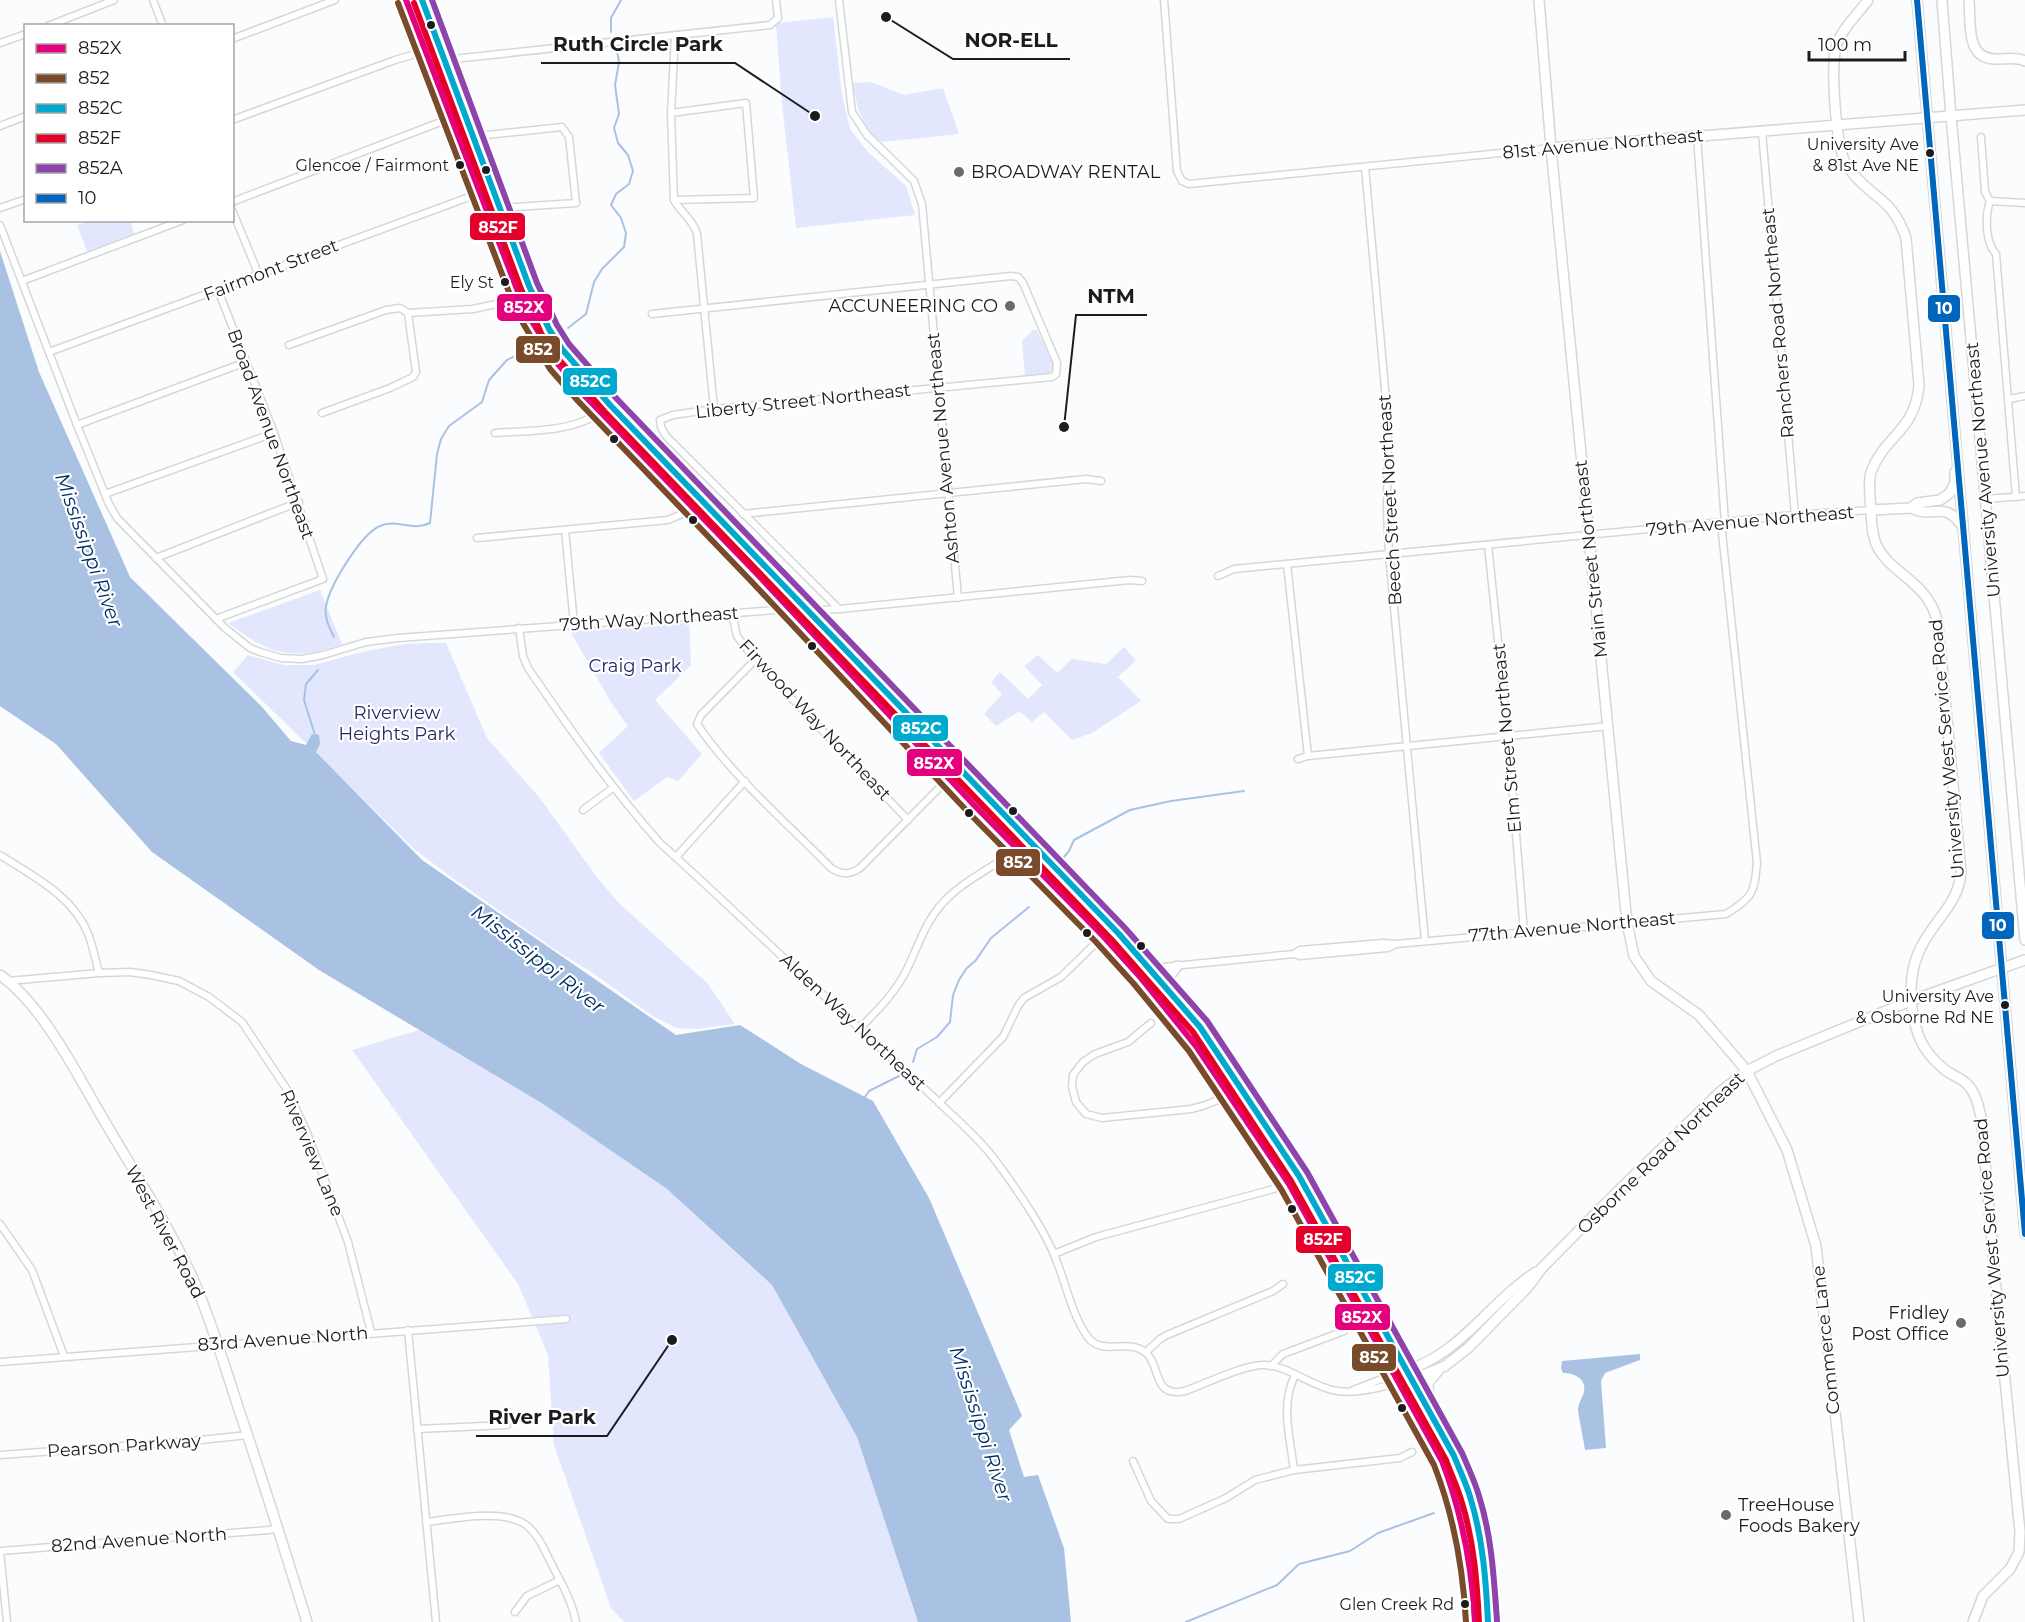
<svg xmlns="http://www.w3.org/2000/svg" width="2025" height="1622" font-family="Montserrat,sans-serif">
<rect width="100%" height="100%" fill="#fbfcfe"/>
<g fill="#e3e7fe">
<polygon points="833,17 842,95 850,129 867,151 906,186 915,215 796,228 782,104 776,23"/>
<path d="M871 82 904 95 943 88 959 134 882 142C862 129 856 105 853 83Z"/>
<polygon points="90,221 130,221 136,238 89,256 77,225"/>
<polygon points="1033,330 1037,330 1054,365 1050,373 1025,376 1022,341"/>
<path d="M320 590 342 644C293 662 268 654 228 623Z"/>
<polygon points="689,621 691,665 655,700 702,754 678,781 667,777 634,801 599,753 628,726 612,704 570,631 648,627"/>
<polygon points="425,643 446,643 487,738 539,797 596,876 618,902 708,984 735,1024 697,1029 676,1028 651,1015 593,973 560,953 454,879 414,849 233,672 248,655 284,665 314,665 362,652 404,644"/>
<polygon points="1124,647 1136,660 1118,677 1141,701 1092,733 1072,740 1044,712 1032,722 1019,711 996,726 984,714 1002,694 991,682 1000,672 1028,699 1042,685 1024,666 1038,655 1057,673 1072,659 1106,664"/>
<polygon points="419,1030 543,1104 667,1189 772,1285 857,1437 918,1622 624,1622 611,1608 554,1445 548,1355 518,1284 352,1050"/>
</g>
<g fill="#a9c2e3">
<polygon points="0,251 39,372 130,577 262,707 291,741 306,745 312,734 319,735 320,744 316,752 422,860 676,1035 740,1025 801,1064 873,1101 929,1198 1022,1416 1009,1430 1024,1477 1038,1475 1064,1548 1071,1622 918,1622 857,1437 772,1285 667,1189 543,1104 319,970 152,852 56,744 0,706"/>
<path d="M1640 1354V1360L1605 1373 1601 1381 1606 1448 1585 1450C1583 1437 1580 1424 1578 1411 1578 1403 1582 1399 1584 1392 1587 1378 1573 1373 1563 1373L1561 1368 1562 1361Z"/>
</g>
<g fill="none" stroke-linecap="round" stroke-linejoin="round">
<g stroke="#a9c2e3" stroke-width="2">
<polyline points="611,32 611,18 621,0"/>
<polyline points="568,328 586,314 594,282 602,269 624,247 626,233 621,218 611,205 616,194 629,184 633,171 628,155 618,143 614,128 619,114 615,85 619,62 617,51"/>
<path d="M334 637C329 627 324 617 326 606 330 585 361 534 380 526 396 518 412 532 430 523L437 454 441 439 449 426 482 402 489 380 507 360 525 351"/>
<polyline points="315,735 304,700 306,684 318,670"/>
<polyline points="1064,857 1069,851 1074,840 1130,810 1171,801 1244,791"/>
<polyline points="913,1062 917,1049 937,1037 950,1022 953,995 959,980 966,969 976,960 991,938 1029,907"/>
<polyline points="863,1100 869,1091 903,1074"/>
<polyline points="1186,1622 1277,1585 1299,1564 1350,1551 1378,1533 1434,1513"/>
</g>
<defs>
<g id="street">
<polyline points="153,0 163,26"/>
<polyline points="839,0 852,112 867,135 914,181 922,204 958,598"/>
<polyline points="1164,0 1177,171 1182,181 1189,184 1551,148"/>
<polyline points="48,26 114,0"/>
<path d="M675 36 671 113 674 200C681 213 693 219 697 234L714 409"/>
<polyline points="232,39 335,0"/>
<polyline points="0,43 26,34"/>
<polyline points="446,64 453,59 770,25 778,18 776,0"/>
<polyline points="671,113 746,103 754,198 674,200"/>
<polyline points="232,120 395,60 426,51"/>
<polyline points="0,126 26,116"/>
<polyline points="1762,132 1795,515"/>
<polyline points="1697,136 1725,523"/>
<path d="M1981 137 1985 192 1990 201C1985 216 1985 242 1996 254L2016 497"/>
<polyline points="459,138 562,127 569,137 576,203 500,208"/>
<polyline points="1365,167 1388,422 1387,511 1389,554 1425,941"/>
<polyline points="1990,201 2025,203"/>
<polyline points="232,202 451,118"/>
<polyline points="0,208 26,199"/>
<polyline points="232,210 258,273"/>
<polyline points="0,225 77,425 109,504 117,518 225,628 250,648 260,652 281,658 302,659 323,655 366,642 398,638 790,609 808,611 839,609 1130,580 1142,581"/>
<polyline points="22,281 183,220"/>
<polyline points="652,314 1011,276 1018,277 1023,283 1057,363 1056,374 1052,377 714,409 673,415 660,420 661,427 666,436 839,609"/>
<polyline points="289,345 386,310 400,308 408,313 473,309 520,299 534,299"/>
<polyline points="49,352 480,193 493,190"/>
<polyline points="2009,399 2025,396"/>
<polyline points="322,413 390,388 413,377 416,372 408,313"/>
<polyline points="77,425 246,362"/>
<path d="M495 433C534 430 580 433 610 405"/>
<polyline points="105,494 274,433"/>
<polyline points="1985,499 2025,496"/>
<polyline points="743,514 1086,479 1101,481"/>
<polyline points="565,530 574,624"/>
<polyline points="477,538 668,520 682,514 690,507"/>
<polyline points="1488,545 1508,736 1524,932"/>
<polyline points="156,558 299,502"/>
<polyline points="1287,564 1308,756"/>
<polyline points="1218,576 1234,569 1795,515 1871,510"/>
<polyline points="732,614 737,636 755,660 908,820"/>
<polyline points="216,619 323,579 274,433 218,290"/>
<path d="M519 628 523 656 528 668C569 728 612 789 660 843 727 903 792 967 859 1028 889 1056 919 1083 948 1111 966 1128 984 1144 998 1164 1016 1188 1044 1229 1055 1257 1066 1283 1071 1313 1087 1336 1101 1357 1127 1338 1145 1352 1162 1365 1151 1398 1185 1391 1205 1384 1243 1365 1263 1365 1289 1365 1311 1387 1337 1391 1359 1394 1379 1387 1400 1383"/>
<path d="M755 660 701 715 697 724C731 775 788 824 831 868 842 875 849 875 860 868L950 777"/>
<polyline points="1298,759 1308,756 1609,726"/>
<polyline points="583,810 614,787"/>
<path d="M0 855C34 877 74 896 89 936 93 948 96 961 99 973"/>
<polyline points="676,857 745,781"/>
<polyline points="1294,954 1300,956 1388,948 1396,944"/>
<path d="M1141 978 1151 971 1163 967 1294 954 1300 950 1383 943 1396 944 1726 914C1753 897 1754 894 1757 863L1721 523"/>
<polyline points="8,981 99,973 130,972 151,975 179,981 209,997 242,1022 286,1088 306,1130 348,1242 371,1332"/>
<path d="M1151 1023 1128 1042 1095 1054 1083 1062 1073 1075 1072 1087 1076 1102 1086 1114 1102 1118 1191 1109C1209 1105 1225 1098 1239 1087"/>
<path d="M859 1029C878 1010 897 991 908 967 918 946 925 924 940 906 964 877 1002 866 1028 838"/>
<polyline points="939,1103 1003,1037 1018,1006 1024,998 1061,977 1103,936"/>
<polyline points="0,1224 32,1270 64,1356"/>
<polyline points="1054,1254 1096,1237 1270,1190 1289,1184 1299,1176"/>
<polyline points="408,1330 436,1622"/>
<polyline points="1146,1352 1160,1339 1167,1335 1273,1291 1283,1284"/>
<polyline points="0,1362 566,1319"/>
<polyline points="1271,1366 1283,1354 1344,1331"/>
<polyline points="1353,1390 1395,1374"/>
<polyline points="417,1429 507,1425"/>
<polyline points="0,1455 191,1441 248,1435"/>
<polyline points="1133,1461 1151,1501 1168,1519 1179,1519 1226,1498 1255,1480 1294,1470 1400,1458 1412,1452"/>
<path d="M1294 1470C1290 1436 1280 1406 1295 1375"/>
<path d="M426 1522C453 1519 503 1508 526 1525 538 1534 544 1549 551 1563 561 1582 572 1601 576 1622"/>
<polyline points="0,1551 269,1530 277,1528"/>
<polyline points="0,1551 7,1622"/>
<polyline points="515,1612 527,1596 560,1580"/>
</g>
<g id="secondary">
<path d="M406 0 513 280 525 310 539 335 558 364 584 395 758 575 974 805 1018 848 1103 936 1141 978 1196 1046 1289 1184 1442 1461C1464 1513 1473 1566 1475 1622"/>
<polyline points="422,0 529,286 549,329 562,349 610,405 1119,934 1200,1027 1299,1176 1430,1410 1454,1456 1471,1500 1480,1539 1485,1572 1488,1622"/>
<polyline points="1539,0 1551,148 1627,923 1634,956 1651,981 1699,1015 1747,1071 1787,1150 1816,1246 1859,1622"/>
<path d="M1868 0C1859 13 1845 25 1838 41 1829 61 1836 139 1844 160 1846 165 1851 171 1854 175 1877 201 1893 200 1906 238L1919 385C1915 432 1884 436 1871 472 1868 483 1870 496 1871 508 1871 520 1872 533 1876 544 1886 566 1909 576 1923 593 1931 602 1934 611 1938 622L1961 872C1959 901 1939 916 1925 940 1907 968 1908 1006 1919 1037 1924 1049 1934 1061 1944 1069 1951 1075 1961 1078 1967 1084 1976 1093 1978 1105 1981 1117L1997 1299 2020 1532 2019 1552 2010 1569 1983 1596 1973 1622"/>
<path d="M1969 0C1971 24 1965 60 1997 59 2007 59 2016 57 2025 61"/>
<polyline points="1551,148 2025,110"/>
<path d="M1911 508C1934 520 1943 498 1963 527"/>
<polyline points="1871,510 1911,508 1917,503 1940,500 1950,493 1955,482 1955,472"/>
<path d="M0 975C41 1004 74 1068 98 1110 131 1167 167 1222 194 1281 212 1323 225 1367 239 1410 263 1480 285 1551 307 1622"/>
<polyline points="1171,992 1170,976 1177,966"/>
<path d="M1402 1372C1461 1355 1487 1304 1536 1272"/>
<polyline points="1409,1381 1445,1366 1468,1348 1528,1287 1541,1269 1615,1194 1720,1092 1747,1071 1776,1056 1910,1001 2025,960"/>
<polyline points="1429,1404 1428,1383 1438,1371"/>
</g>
<g id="primary">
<polyline points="1917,0 2025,1234"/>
<polyline points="1942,0 1951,116 2025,940"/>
</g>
</defs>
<use href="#street" stroke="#d7d7d9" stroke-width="9"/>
<use href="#secondary" stroke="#d7d7d9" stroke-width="12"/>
<use href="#primary" stroke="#d7d7d9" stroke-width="12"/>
<use href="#street" stroke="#feffff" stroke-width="6"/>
<use href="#secondary" stroke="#feffff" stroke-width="9"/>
<use href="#primary" stroke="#feffff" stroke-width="9"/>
<defs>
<path id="bus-1" d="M406 0 525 310 558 364 584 395 758 575 974 805 1103 936 1141 978 1196 1046 1289 1184 1442 1461C1462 1513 1472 1566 1475 1622"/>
<path id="bus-2" d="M398 3 517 313 550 369 578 401 751 581 967 811 1096 942 1134 984 1189 1051 1281 1189 1434 1465C1454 1516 1463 1567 1466 1622"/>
<path id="bus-3" d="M422 0 529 286 549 329 562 349 610 405 1119 934 1200 1027 1299 1176 1454 1456C1460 1471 1467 1485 1471 1500 1483 1540 1486 1581 1488 1622"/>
<path id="bus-4" d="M414 3 521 289 541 333 554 354 604 411 1112 940 1193 1032 1291 1181 1446 1460C1451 1474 1458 1488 1462 1503 1474 1542 1477 1582 1479 1622"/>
<path id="bus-5" d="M432 0 537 283 557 325 569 344 617 399 1125 928 1207 1021 1307 1172 1462 1453C1468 1467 1475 1482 1479 1496 1492 1537 1494 1580 1497 1621"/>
<polyline id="bus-6" points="1917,0 2025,1234"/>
</defs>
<use href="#bus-1" stroke="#fff" stroke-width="10"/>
<use href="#bus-2" stroke="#fff" stroke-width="10"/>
<use href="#bus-3" stroke="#fff" stroke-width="10"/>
<use href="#bus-4" stroke="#fff" stroke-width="10"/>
<use href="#bus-5" stroke="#fff" stroke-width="10"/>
<use href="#bus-6" stroke="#fff" stroke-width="10"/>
<use href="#bus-1" stroke="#e5007d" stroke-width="6"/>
<use href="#bus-2" stroke="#7a4b2a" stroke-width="6"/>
<use href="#bus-3" stroke="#00a9ce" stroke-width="6"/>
<use href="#bus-4" stroke="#e4002b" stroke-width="6"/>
<use href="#bus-5" stroke="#8e44ad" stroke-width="6"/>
<use href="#bus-6" stroke="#0065bd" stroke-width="6"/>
</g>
<g fill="#1c1c1f" stroke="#fff" stroke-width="2">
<circle cx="431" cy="25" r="5"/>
<circle cx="1930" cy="153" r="5"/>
<circle cx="460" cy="165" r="5"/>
<circle cx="486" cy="170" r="5"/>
<circle cx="505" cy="282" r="5"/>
<circle cx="614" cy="439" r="5"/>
<circle cx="693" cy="520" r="5"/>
<circle cx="812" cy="646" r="5"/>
<circle cx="1013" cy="811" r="5"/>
<circle cx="969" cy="813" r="5"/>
<circle cx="1087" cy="933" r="5"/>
<circle cx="1141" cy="946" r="5"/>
<circle cx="2005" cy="1005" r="5"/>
<circle cx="1292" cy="1209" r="5"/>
<circle cx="1402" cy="1408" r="5"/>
<circle cx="1465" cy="1604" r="5"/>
</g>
<g fill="#6a6a6d" stroke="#fff" stroke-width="2">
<circle cx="959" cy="172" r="6"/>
<circle cx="1010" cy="306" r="6"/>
<circle cx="1961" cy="1323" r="6"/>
<circle cx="1726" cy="1515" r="6"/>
</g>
<g text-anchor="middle" stroke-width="4.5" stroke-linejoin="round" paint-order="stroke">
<g font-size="16" fill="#1c1c1f" stroke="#fff" text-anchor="end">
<text x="1919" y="150">University Ave<tspan x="1919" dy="21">&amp; 81st Ave NE</tspan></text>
<text x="449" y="171">Glencoe / Fairmont</text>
<text x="494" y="288">Ely St</text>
<text x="1994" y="1002">University Ave<tspan x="1994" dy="21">&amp; Osborne Rd NE</tspan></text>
<text x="1454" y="1610">Glen Creek Rd</text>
</g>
<g font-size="18" fill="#1c1c1f" stroke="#fff">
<text transform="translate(1603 144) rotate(-5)" y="6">81st Avenue Northeast</text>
<text transform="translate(271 270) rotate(-21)" y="6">Fairmont Street</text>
<text transform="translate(1778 323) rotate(-95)" y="6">Ranchers Road Northeast</text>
<text transform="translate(803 401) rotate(-6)" y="6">Liberty Street Northeast</text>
<text transform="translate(271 434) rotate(70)" y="6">Broad Avenue Northeast</text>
<text transform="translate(943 448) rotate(-95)" y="6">Ashton Avenue Northeast</text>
<text transform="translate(1983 470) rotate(-95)" y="6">University Avenue Northeast</text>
<text transform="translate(1390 500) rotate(-93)" y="6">Beech Street Northeast</text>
<text transform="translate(1750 521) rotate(-5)" y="6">79th Avenue Northeast</text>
<text transform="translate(1591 559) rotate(-96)" y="6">Main Street Northeast</text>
<text transform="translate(649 619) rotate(-4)" y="6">79th Way Northeast</text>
<text transform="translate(815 720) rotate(47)" y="6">Firwood Way Northeast</text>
<text transform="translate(1507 738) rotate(-95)" y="6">Elm Street Northeast</text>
<text transform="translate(1947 749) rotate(-95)" y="6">University West Service Road</text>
<text transform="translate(1572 927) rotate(-5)" y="6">77th Avenue Northeast</text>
<text transform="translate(853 1022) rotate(43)" y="6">Alden Way Northeast</text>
<text transform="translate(312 1153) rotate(67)" y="6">Riverview Lane</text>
<text transform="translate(1661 1153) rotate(-44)" y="6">Osborne Road Northeast</text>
<text transform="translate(165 1232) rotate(62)" y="6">West River Road</text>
<text transform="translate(1992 1248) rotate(-95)" y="6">University West Service Road</text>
<text transform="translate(283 1339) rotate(-4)" y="6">83rd Avenue North</text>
<text transform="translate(1826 1340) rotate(-96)" y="6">Commerce Lane</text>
<text transform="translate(124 1446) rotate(-4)" y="6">Pearson Parkway</text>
<text transform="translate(139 1540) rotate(-4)" y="6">82nd Avenue North</text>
</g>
<g font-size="18" fill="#1c1c1f" stroke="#fff" text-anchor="start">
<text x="971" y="178">BROADWAY RENTAL</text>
<text x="998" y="312" text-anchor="end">ACCUNEERING CO</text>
<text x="1949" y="1319" text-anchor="end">Fridley<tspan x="1949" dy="21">Post Office</tspan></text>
<text x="1738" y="1511">TreeHouse<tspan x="1738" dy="21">Foods Bakery</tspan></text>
</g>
<g font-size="18" fill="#292765" stroke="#fff">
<text x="635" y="672">Craig Park</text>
<text x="397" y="719">Riverview<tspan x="397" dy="21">Heights Park</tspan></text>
</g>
<g font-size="20" font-style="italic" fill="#002e64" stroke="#fff">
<text transform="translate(89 550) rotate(70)" y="7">Mississippi River</text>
<text transform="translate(538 959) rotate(38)" y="7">Mississippi River</text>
<text transform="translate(981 1424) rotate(72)" y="7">Mississippi River</text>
</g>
</g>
<path fill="none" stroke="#1c1c1f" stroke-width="2" d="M886 17L953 59H1070M815 116L735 63H541M1064 427L1076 315H1147M672 1340L607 1436H476"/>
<g fill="#1c1c1f" stroke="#fff" stroke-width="2">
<circle cx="886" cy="17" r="6"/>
<circle cx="815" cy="116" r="6"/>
<circle cx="1064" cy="427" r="6"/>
<circle cx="672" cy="1340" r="6"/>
</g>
<g font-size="20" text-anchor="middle" font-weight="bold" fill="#1c1c1f" stroke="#fff" stroke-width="4.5" stroke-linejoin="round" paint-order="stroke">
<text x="1011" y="47">NOR-ELL</text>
<text x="638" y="51">Ruth Circle Park</text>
<text x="1111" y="303">NTM</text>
<text x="542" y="1424">River Park</text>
</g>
<g stroke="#fff" stroke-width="2">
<rect x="469" y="212" width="57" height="29" rx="6" fill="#e4002b"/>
<rect x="496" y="293" width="57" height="29" rx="6" fill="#e5007d"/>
<rect x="1927" y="294" width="34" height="29" rx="6" fill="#0065bd"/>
<rect x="515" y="335" width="46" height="29" rx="6" fill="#7a4b2a"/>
<rect x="562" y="367" width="56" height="29" rx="6" fill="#00a9ce"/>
<rect x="892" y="714" width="57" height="28" rx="6" fill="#00a9ce"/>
<rect x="906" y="748" width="57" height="29" rx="6" fill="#e5007d"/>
<rect x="995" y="848" width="46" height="29" rx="6" fill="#7a4b2a"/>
<rect x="1981" y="911" width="34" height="29" rx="6" fill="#0065bd"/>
<rect x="1295" y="1225" width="57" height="29" rx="6" fill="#e4002b"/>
<rect x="1327" y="1263" width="57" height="29" rx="6" fill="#00a9ce"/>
<rect x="1334" y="1303" width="57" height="28" rx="6" fill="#e5007d"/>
<rect x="1351" y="1343" width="46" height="29" rx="6" fill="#7a4b2a"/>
</g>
<g font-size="16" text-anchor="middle" font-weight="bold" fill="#fff">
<text x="498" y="233">852F</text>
<text x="524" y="313">852X</text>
<text x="1944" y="314">10</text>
<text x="538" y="355">852</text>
<text x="590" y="387">852C</text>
<text x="921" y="734">852C</text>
<text x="934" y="769">852X</text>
<text x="1018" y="868">852</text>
<text x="1998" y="931">10</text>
<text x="1323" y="1245">852F</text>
<text x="1355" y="1283">852C</text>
<text x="1362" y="1323">852X</text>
<text x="1374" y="1363">852</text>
</g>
<rect x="24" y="24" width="210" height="198" fill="#ffffff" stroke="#a4a4a5" stroke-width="1.5"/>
<rect x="36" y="44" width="30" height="9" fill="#e5007d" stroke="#a4a4a5" stroke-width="1.5"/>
<text x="78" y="54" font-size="18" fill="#1c1c1f">852X</text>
<rect x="36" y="74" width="30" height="9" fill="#7a4b2a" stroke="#a4a4a5" stroke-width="1.5"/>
<text x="78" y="84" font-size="18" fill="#1c1c1f">852</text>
<rect x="36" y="104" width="30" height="9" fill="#00a9ce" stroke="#a4a4a5" stroke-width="1.5"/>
<text x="78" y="114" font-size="18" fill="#1c1c1f">852C</text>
<rect x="36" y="134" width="30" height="9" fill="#e4002b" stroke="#a4a4a5" stroke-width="1.5"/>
<text x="78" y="144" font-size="18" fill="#1c1c1f">852F</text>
<rect x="36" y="164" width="30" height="9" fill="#8e44ad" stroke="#a4a4a5" stroke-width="1.5"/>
<text x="78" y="174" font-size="18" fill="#1c1c1f">852A</text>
<rect x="36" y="194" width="30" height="9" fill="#0065bd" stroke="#a4a4a5" stroke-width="1.5"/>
<text x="78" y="204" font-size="18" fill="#1c1c1f">10</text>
<path d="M1809 51v9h96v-9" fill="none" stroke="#1c1c1f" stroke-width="3"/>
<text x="1818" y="51" font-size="18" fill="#1c1c1f" stroke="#ffffff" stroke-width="4.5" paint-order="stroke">100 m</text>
</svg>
